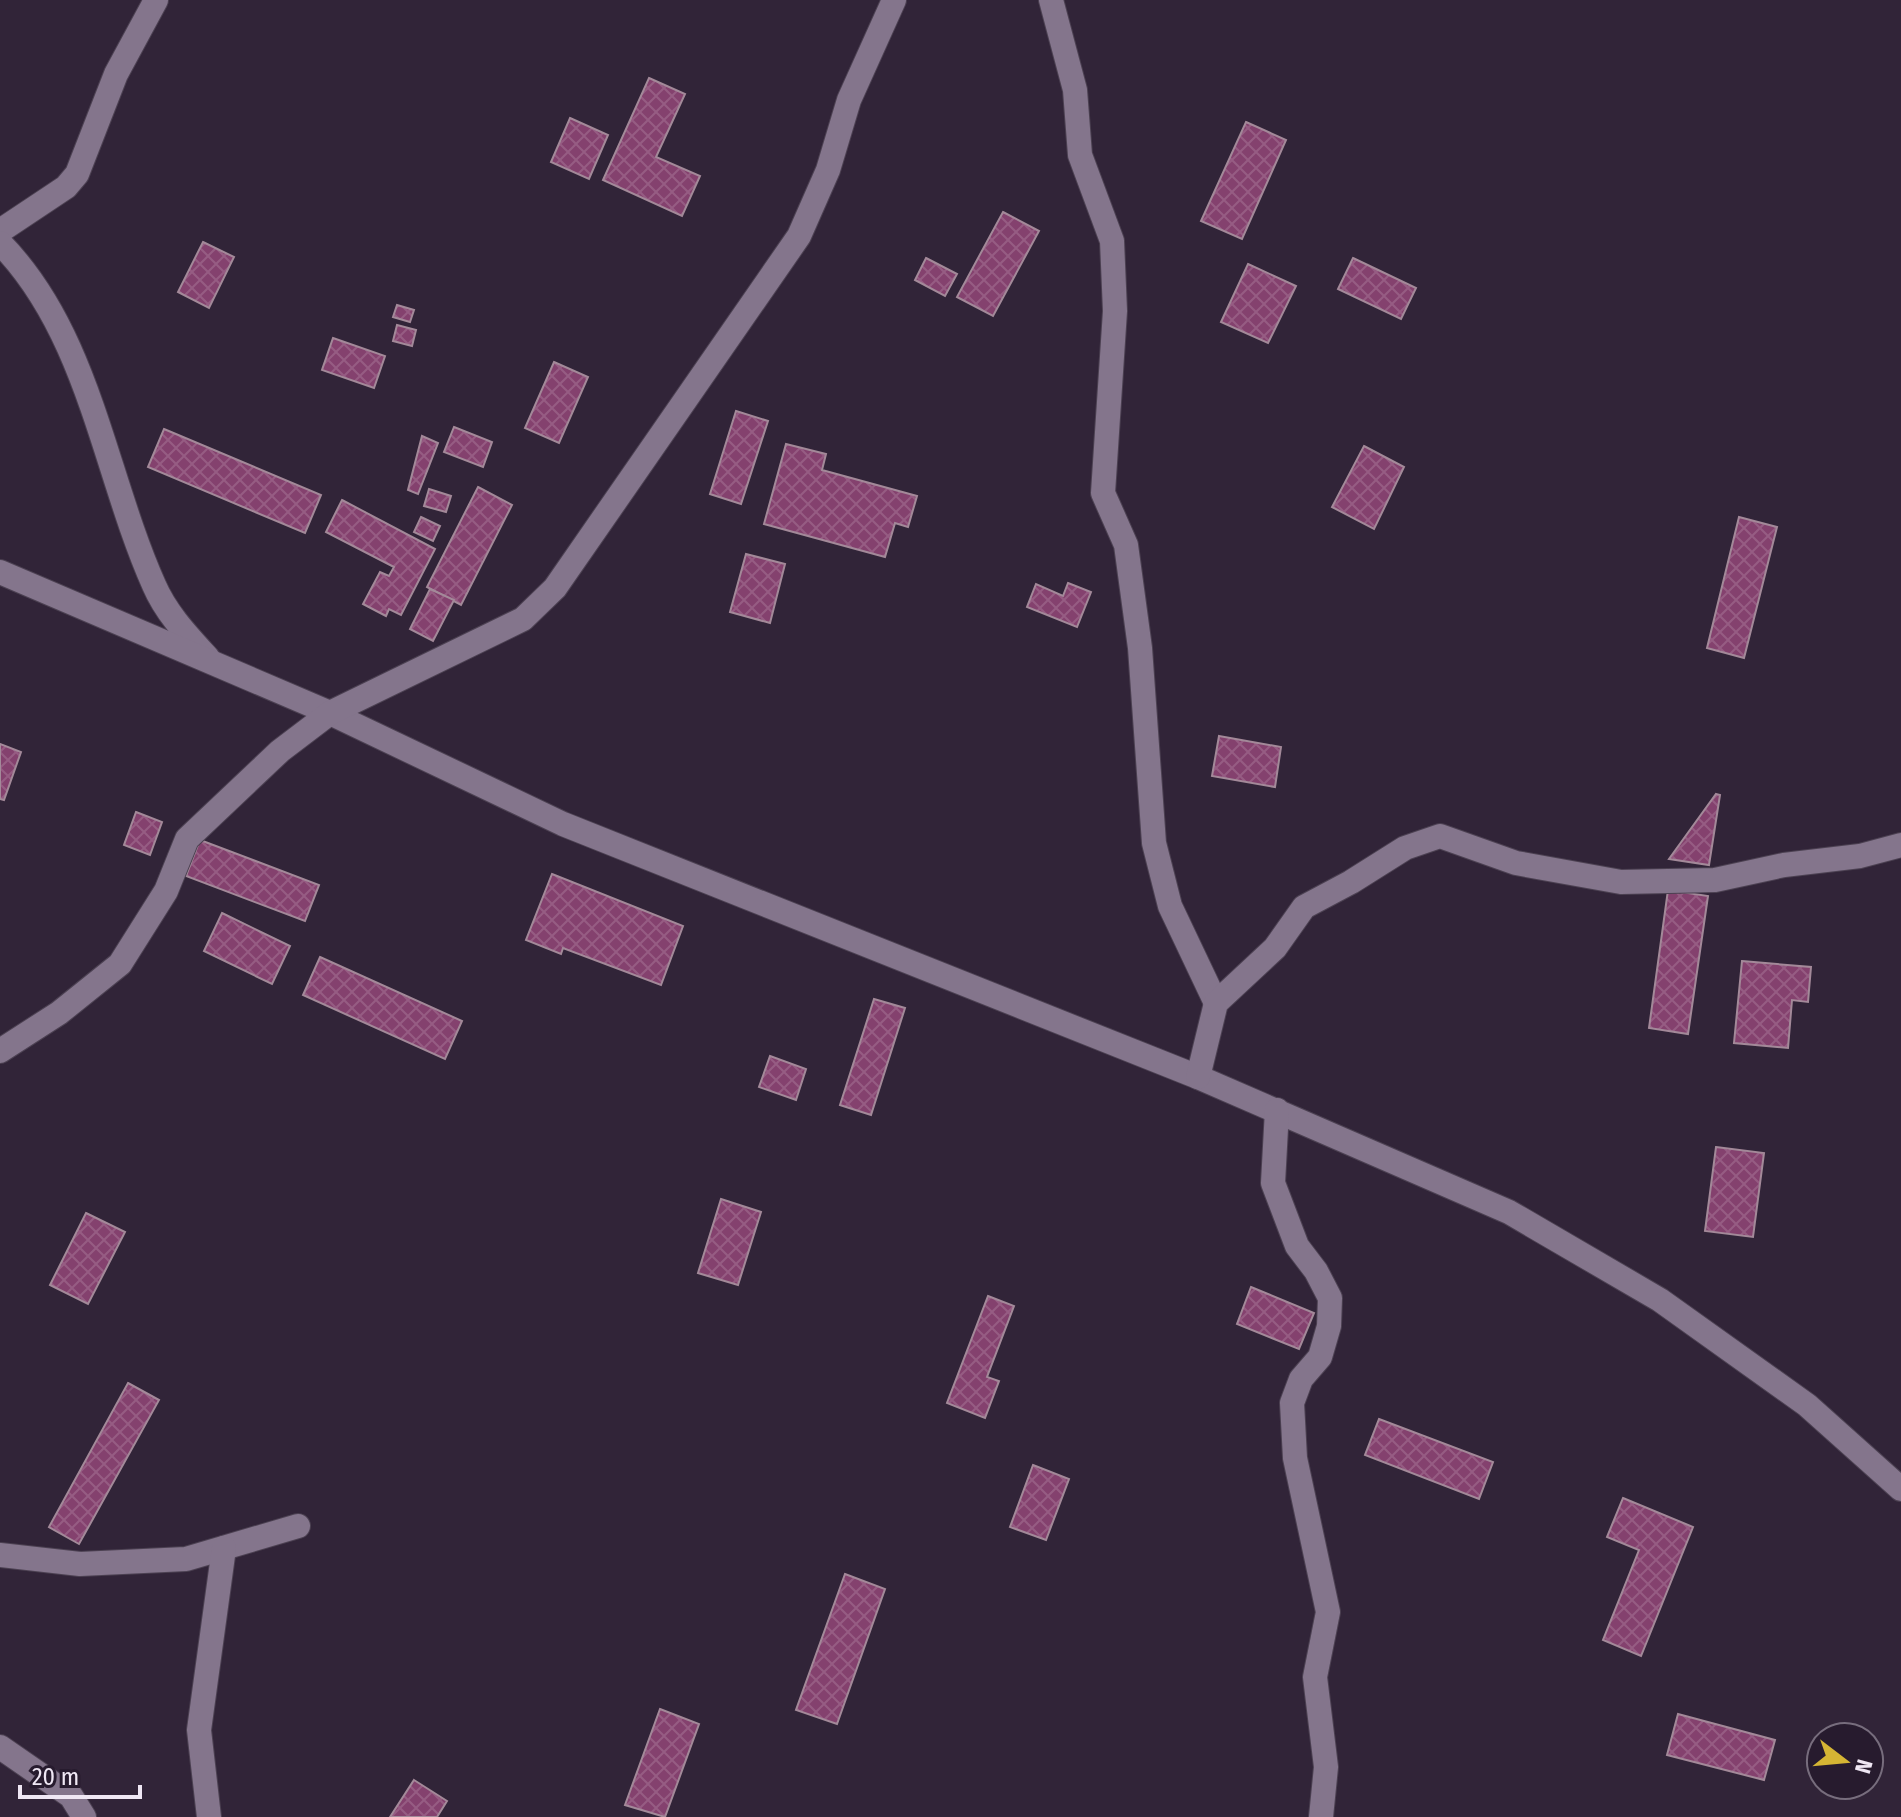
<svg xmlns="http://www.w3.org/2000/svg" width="1901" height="1817" font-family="'Fira Sans Condensed',sans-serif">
<defs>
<pattern id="building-cross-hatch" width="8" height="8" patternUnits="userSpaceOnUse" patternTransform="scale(2)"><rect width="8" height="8" fill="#84416e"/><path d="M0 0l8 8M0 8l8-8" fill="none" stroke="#965c83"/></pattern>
</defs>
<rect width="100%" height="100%" fill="#312438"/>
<g fill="url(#building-cross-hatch)" stroke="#a38999" stroke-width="2">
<polygon points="649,78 685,94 656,157 700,176 682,216 603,180"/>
<polygon points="570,118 608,135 589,179 551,162"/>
<polygon points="1246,122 1286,140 1242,239 1201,221"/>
<polygon points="1003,212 1039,231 993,316 957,297"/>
<polygon points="203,242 234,257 209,308 178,292"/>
<polygon points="926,258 957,274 945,296 915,280"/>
<polygon points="1353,258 1416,288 1401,319 1338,289"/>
<polygon points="1248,264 1296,286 1268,343 1221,322"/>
<polygon points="397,305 414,310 410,322 393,317"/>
<polygon points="397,325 416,330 412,346 393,341"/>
<polygon points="333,338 385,356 374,388 322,370"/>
<polygon points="554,362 588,377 559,443 525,428"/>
<polygon points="736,411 768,421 741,504 710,494"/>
<polygon points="454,427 492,442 483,467 444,452"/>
<polygon points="164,429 321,495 305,533 148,467"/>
<polygon points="422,436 438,443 418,494 408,490"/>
<polygon points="786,444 826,454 822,470 917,496 908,527 895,523 885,557 764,524"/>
<polygon points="1364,446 1404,467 1374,529 1332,507"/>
<polygon points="478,487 512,505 461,605 427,587"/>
<polygon points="429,489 451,496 446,512 424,506"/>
<polygon points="342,500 435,549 401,615 389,609 386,616 363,604 380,572 389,576 394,567 326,532"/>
<polygon points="421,517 440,526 433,541 414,532"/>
<polygon points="1739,517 1777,527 1744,658 1707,648"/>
<polygon points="746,554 785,564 770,623 730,612"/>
<polygon points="1068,583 1091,592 1077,627 1027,607 1036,584 1063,596"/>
<polygon points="430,589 454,600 433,641 410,629"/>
<polygon points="1219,736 1281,747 1275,787 1212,776"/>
<polygon points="0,744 21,752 4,800 0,799"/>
<polygon points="1716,794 1720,795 1709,865 1669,859"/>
<polygon points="136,812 162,822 150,855 124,845"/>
<polygon points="200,840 319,885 305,921 186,876"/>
<polygon points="552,874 683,926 661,985 563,948 561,954 526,940"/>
<polygon points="1668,890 1708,896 1688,1034 1649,1028"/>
<polygon points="222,913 290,946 272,984 204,951"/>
<polygon points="320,957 462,1021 445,1059 303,995"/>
<polygon points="1742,961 1811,967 1808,1002 1792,1000 1788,1048 1734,1043"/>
<polygon points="874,999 905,1008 871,1115 840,1105"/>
<polygon points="770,1056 806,1069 796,1100 759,1087"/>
<polygon points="1716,1147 1764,1153 1753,1237 1705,1231"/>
<polygon points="721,1199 761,1212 738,1285 698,1273"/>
<polygon points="86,1213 125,1232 88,1304 50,1285"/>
<polygon points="1251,1287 1314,1313 1299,1349 1237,1324"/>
<polygon points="988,1296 1014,1306 987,1377 999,1381 985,1418 947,1403"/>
<polygon points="128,1383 159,1400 79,1544 49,1527"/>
<polygon points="1379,1419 1493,1462 1479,1499 1365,1455"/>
<polygon points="1033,1465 1069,1479 1046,1540 1010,1527"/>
<polygon points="1623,1498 1693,1527 1641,1656 1603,1640 1639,1550 1607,1537"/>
<polygon points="845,1574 885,1589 837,1724 796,1710"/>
<polygon points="660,1709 699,1724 665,1817 625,1805"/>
<polygon points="1678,1714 1775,1740 1764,1780 1667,1755"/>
<polygon points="414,1780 447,1801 437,1817 390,1817"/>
</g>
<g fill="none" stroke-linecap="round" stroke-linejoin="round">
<defs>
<g id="street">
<polyline points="1051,0 1075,90 1080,155 1112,241 1115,311 1103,493 1126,545 1140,648 1154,843 1170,906 1216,1003"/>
<polyline points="0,231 66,187 77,174 116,74 156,0"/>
<path d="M0 243C89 333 104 473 154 585 166 613 187 635 208 658"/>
<polyline points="0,572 330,713 563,824 1198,1077 1509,1212 1660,1300 1807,1405 1901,1489"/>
<polyline points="0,1051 59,1013 120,964 166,891 187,839 280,751 330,713 523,619 555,588 799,236 828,170 849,100 894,0"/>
<polyline points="1198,1077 1216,1003 1275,948 1304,907 1351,882 1405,848 1440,836 1516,863 1621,882 1715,880 1784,865 1860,856 1901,845"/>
<polyline points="1277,1110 1273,1183 1297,1246 1316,1271 1330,1298 1329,1326 1320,1357 1301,1379 1292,1403 1295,1458 1328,1612 1315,1677 1326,1767 1321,1817"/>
<polyline points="0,1555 80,1564 186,1559 298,1526"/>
<polyline points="0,1747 71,1796 84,1817"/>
<polyline points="209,1817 199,1730 224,1548"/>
</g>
</defs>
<use href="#street" stroke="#4c4152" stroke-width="26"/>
<use href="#street" stroke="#84758c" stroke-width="24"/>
</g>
<g transform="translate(1845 1761) rotate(106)"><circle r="38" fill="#271b2e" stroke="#776d7d" stroke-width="2"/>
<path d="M0-6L14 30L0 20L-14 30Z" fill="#d5b534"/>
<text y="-12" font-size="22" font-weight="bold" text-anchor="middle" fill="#efe7f4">N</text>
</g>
<path d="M20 1785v12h120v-12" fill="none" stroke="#efe7f4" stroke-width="4"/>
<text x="32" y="1785" font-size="24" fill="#efe7f4" stroke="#271b2e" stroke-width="6" paint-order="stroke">20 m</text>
</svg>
